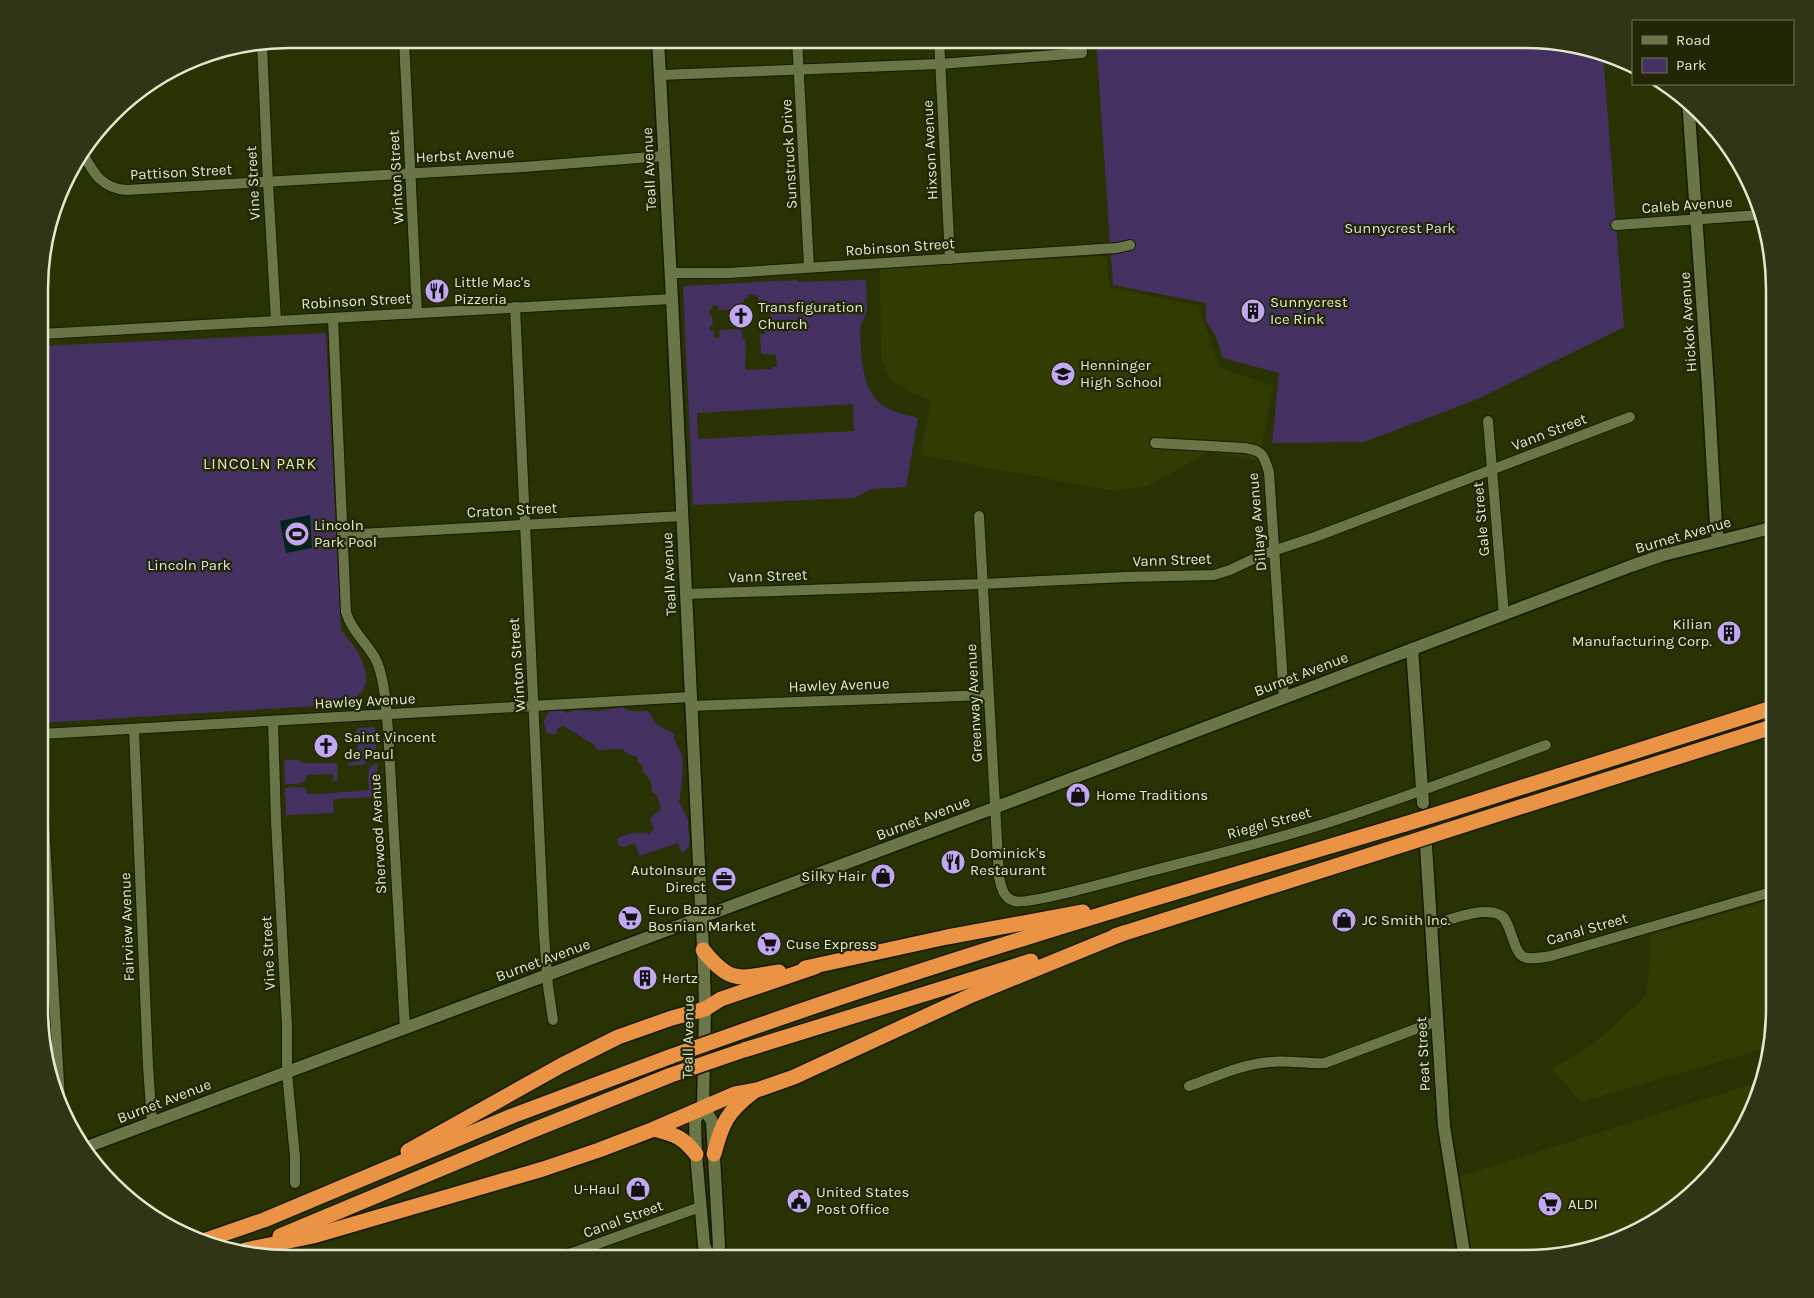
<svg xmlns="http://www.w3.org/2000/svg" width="1814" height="1298" font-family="Karla,sans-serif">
<rect width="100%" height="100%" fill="#293203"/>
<g fill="#323c02">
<polygon points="1106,256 1109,287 1198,306 1220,368 1273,386 1258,461 1209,452 1147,486 1114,491 920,455 931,400 912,393 891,380 881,359 880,268"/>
<polygon points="1775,899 1775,1026 1770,1047 1581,1102 1552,1068 1593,1045 1647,995 1651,935"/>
<polygon points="1762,1081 1756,1105 1724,1162 1690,1198 1636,1233 1590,1251 1526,1259 1465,1259 1452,1179"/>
</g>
<g fill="#443162" fill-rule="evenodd">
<polygon points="1096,39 1542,39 1603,53 1624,327 1478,399 1364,442 1272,443 1279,373 1223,358 1216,337 1206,321 1206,303 1113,285"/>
<path d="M797 280 798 282 866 280 867 311 861 325 860 333C862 358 861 388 882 405 892 412 907 415 918 418L906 487 872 489 854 498 693 505 683 286ZM748 294 758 296V302H763L764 307H766L770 313 771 321 767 328H765V334H760L761 354 776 355 777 367H772V369L745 370 746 339H743L741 329 719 330 720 336 717 338 714 337V330H710V327L713 325 712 316 709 315V311H711L713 305 718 306V310L740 309V303H743L745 298H748ZM853 404 854 431 698 439 697 413Z"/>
<path d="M326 333 341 630C347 638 355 646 360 656 374 684 364 701 333 705L41 723V346Z"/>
<path d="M623 707 629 711H648L656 724 674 734C674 743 678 746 681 753 685 762 681 792 679 802L688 819V829L690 840 688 848 682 854 678 843 639 856 635 843 624 847 618 845 617 839C625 833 641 832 650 834L654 828 650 820 653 815 661 810 657 795 652 792C652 782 650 778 642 771L643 766 638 762 637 757 628 754 622 749 597 750 593 744 563 726 557 729 556 735 546 733 544 721 549 711C556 709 561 709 567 713L575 710 597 711Z"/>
<path d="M375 727 376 752 363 765 348 766V763L354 762 357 758 356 753C359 747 359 744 355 739V733L358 728Z"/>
<polygon points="284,760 300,760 301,763 337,763 338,781 333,781 333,774 306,775 306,781 298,784 285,784"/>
<path d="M377 763 378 797 333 799 334 813 286 815 285 788 299 787 306 788 307 794H322L369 790C369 780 364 767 377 763Z"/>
</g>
<polygon fill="#00241e" points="310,515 312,548 286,553 280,521"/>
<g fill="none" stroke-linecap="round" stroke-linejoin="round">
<defs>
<g id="minor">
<polyline points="404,39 417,313"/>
<polyline points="797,39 809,267"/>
<polyline points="939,39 950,259"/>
<polyline points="262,44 268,183 276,320"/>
<polyline points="660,75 940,64 1082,53 1081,39"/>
<path d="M83 154C94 174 102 188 126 190L523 167 664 156"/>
<polyline points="1616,225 1759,215"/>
<polyline points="671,273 728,273 1117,248 1130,245"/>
<polyline points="515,307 544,935 548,986 553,1020"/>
<path d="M333 318 346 612C351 630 366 642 375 658 385 677 386 709 388 730L405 1029"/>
<polyline points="41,334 672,299"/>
<polyline points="1488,421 1504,615"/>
<path d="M1155 443 1245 448C1264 451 1263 455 1269 472L1284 698"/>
<path d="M979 516 999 877C1001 886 1003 898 1014 901 1026 905 1097 885 1113 881 1187 861 1263 844 1336 820 1406 797 1476 771 1546 745"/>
<polyline points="342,535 683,516"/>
<polyline points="686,594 982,584 1125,577 1214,575 1230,570 1264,554 1315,537 1630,417"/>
<polyline points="691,706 988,695"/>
<polyline points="273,721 276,821 287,1026 287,1073 295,1157 295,1183"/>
<polyline points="134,729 148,1066 152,1123"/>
<polyline points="41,734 690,697"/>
<polyline points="41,771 60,1099"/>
<path d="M1432 925C1450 920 1482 906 1500 915 1505 917 1507 923 1509 928 1520 958 1517 962 1551 956L1775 891"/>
<path d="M1189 1086C1215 1077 1242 1064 1270 1062 1288 1060 1306 1064 1325 1063L1437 1021"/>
<polyline points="555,1259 700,1207"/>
<polyline points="1446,1259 1464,1252"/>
</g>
<g id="tertiary">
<polyline points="658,39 672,299 704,969 705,1009 703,1107 695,1120 696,1154 704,1245 710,1259"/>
<polyline points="1688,100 1708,386 1716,525 1718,541"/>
<polyline points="1412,649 1423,803"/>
<polyline points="1426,846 1444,1126 1465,1259"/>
<polyline points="703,1107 712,1121 719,1246 717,1259"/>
<polyline points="84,1148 994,808 1631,566 1663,555 1775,527"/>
</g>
<g id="motorway">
<polyline points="1444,812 1775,707"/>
<polyline points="1445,831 1775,726"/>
<polyline points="1115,936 1405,844"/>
<path d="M703 950C731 985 739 978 779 972"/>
<polyline points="805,968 947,937 1083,912"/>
<path d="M743 1031C961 954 1183 890 1405 824"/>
<polyline points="744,1050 1031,961"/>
<path d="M654 1129C675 1135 682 1136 696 1154"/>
<polyline points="408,1151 562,1065 618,1037 672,1018 705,1009 721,999 815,967"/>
<path d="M714 1154C722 1123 727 1112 753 1092"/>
<polyline points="280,1236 531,1131 671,1075"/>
<polyline points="200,1242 264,1220 512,1116 672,1056"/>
<polyline points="245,1250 313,1236 543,1169 599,1150 654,1129 735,1094 757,1090 794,1077 972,995 1124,933"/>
</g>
</defs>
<use href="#minor" stroke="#131900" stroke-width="12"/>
<use href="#tertiary" stroke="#131900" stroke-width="15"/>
<use href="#motorway" stroke="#131900" stroke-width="18"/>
<use href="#minor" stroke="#6b7648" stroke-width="10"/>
<use href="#tertiary" stroke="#6b7648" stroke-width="12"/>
<use href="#motorway" stroke="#ea9344" stroke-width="15"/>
<defs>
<g id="motorway-bridge">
<polyline points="1405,824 1444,812"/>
<polyline points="1405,844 1445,831"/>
<polyline points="672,1056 743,1031"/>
<polyline points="671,1075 744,1050"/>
</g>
</defs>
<use href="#motorway-bridge" stroke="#131900" stroke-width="18" stroke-linecap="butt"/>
<use href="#motorway-bridge" stroke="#ea9344" stroke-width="15"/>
</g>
<defs>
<symbol id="restaurant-disc" viewBox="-11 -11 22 22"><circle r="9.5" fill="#c2a8f2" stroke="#212705"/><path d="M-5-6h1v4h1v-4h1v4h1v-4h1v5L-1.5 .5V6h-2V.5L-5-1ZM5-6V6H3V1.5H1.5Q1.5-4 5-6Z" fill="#111"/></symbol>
<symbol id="building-disc" viewBox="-11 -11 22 22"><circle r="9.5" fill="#c2a8f2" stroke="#212705"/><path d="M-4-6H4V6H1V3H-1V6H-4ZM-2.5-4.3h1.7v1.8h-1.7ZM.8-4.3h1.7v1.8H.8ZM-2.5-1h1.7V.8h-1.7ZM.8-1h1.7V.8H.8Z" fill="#111"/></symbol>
<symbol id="church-disc" viewBox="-11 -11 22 22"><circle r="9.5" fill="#c2a8f2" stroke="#212705"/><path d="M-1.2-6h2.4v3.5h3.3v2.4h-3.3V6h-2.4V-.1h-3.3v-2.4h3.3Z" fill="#111"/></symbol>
<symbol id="school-disc" viewBox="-11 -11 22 22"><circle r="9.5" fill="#c2a8f2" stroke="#212705"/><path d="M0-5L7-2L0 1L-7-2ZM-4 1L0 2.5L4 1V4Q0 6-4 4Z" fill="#111"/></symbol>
<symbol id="stadium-disc" viewBox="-11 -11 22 22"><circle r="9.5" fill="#c2a8f2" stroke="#212705"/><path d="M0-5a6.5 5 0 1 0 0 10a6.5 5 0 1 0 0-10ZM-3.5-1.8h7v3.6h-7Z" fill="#111"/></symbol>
<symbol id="shop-disc" viewBox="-11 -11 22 22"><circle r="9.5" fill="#c2a8f2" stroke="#212705"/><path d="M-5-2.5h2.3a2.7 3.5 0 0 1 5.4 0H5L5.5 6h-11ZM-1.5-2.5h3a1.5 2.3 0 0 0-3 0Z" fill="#111"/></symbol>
<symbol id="office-disc" viewBox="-11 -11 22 22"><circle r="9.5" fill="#c2a8f2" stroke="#212705"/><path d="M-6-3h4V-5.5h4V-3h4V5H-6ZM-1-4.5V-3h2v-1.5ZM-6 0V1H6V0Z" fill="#111"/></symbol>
<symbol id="supermarket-disc" viewBox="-11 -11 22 22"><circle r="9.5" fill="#c2a8f2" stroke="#212705"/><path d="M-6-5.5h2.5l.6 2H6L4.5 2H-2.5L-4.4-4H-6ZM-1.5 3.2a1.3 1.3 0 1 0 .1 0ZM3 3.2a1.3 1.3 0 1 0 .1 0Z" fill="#111"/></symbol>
<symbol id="civic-disc" viewBox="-11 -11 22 22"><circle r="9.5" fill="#c2a8f2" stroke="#212705"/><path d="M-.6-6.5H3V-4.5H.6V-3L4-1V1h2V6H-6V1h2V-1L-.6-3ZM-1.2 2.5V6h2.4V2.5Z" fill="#111"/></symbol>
</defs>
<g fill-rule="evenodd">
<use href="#restaurant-disc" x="423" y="277" width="28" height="28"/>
<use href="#building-disc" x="1239" y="297" width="28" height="28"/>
<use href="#church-disc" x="727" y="302" width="28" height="28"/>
<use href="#school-disc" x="1049" y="360" width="28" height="28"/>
<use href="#stadium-disc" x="283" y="520" width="28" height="28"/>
<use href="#building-disc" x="1715" y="619" width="28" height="28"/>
<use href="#church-disc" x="312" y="732" width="28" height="28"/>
<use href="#shop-disc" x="1064" y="781" width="28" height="28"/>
<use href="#restaurant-disc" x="939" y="848" width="28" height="28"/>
<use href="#shop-disc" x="869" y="862" width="28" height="28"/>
<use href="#office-disc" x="710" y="865" width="28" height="28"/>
<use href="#supermarket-disc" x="616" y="904" width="28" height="28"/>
<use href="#shop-disc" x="1330" y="906" width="28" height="28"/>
<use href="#supermarket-disc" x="755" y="930" width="28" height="28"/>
<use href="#building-disc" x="631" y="964" width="28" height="28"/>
<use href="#shop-disc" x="624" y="1175" width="28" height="28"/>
<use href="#civic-disc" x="785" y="1187" width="28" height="28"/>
<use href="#supermarket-disc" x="1536" y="1190" width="28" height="28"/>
</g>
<g text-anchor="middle" stroke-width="4.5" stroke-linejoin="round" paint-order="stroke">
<g font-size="15" fill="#e1e8cf" stroke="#212705">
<text transform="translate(930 150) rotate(-93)" y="5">Hixson Avenue</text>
<text transform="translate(789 154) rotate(-93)" y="5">Sunstruck Drive</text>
<text transform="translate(465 155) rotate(-3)" y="5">Herbst Avenue</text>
<text transform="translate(649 169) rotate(-93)" y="5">Teall Avenue</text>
<text transform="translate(181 172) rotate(-3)" y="5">Pattison Street</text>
<text transform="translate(396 177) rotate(-93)" y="5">Winton Street</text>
<text transform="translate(253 183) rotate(-93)" y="5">Vine Street</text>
<text transform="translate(1687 205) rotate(-4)" y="5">Caleb Avenue</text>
<text transform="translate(900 247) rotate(-4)" y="5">Robinson Street</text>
<text transform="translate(356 301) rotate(-3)" y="5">Robinson Street</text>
<text transform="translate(1688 322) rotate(-94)" y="5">Hickok Avenue</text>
<text transform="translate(1549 432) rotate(-21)" y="5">Vann Street</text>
<text transform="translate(512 510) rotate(-3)" y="5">Craton Street</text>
<text transform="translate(1481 519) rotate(-95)" y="5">Gale Street</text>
<text transform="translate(1257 522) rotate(-95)" y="5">Dillaye Avenue</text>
<text transform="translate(1683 535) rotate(-16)" y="5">Burnet Avenue</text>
<text transform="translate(1172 560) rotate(-2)" y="5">Vann Street</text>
<text transform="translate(669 574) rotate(-93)" y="5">Teall Avenue</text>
<text transform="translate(768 576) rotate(-2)" y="5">Vann Street</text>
<text transform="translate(517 665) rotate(-94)" y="5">Winton Street</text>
<text transform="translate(1301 674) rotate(-21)" y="5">Burnet Avenue</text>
<text transform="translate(839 685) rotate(-2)" y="5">Hawley Avenue</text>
<text transform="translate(365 701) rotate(-3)" y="5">Hawley Avenue</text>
<text transform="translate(974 703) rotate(-93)" y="5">Greenway Avenue</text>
<text transform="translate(923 818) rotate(-21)" y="5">Burnet Avenue</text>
<text transform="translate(1269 823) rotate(-15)" y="5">Riegel Street</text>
<text transform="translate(378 834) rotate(-93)" y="5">Sherwood Avenue</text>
<text transform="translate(127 927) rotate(-92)" y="5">Fairview Avenue</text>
<text transform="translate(1587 929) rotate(-16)" y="5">Canal Street</text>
<text transform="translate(268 953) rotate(-93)" y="5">Vine Street</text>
<text transform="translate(543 960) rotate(-20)" y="5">Burnet Avenue</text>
<text transform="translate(688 1037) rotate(-89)" y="5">Teall Avenue</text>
<text transform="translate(1423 1054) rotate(-93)" y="5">Peat Street</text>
<text transform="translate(164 1101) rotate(-21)" y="5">Burnet Avenue</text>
<text transform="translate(623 1219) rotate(-20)" y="5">Canal Street</text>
</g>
<g font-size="15" fill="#e1daef" stroke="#212705">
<text x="1400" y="233">Sunnycrest Park</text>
<text x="189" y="570">Lincoln Park</text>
</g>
<g font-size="15" fill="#e1e8cf" stroke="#212705" text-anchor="start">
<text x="454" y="287">Little Mac's<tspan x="454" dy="17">Pizzeria</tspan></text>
<text x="1270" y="307">Sunnycrest<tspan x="1270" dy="17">Ice Rink</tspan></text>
<text x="758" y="312">Transfiguration<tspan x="758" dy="17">Church</tspan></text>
<text x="1080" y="370">Henninger<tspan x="1080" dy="17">High School</tspan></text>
<text x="314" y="530">Lincoln<tspan x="314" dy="17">Park Pool</tspan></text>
<text x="1712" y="629" text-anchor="end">Kilian<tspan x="1712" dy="17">Manufacturing Corp.</tspan></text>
<text x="344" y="742">Saint Vincent<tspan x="344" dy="17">de Paul</tspan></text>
<text x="1096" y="800">Home Traditions</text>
<text x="970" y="858">Dominick's<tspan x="970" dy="17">Restaurant</tspan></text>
<text x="706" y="875" text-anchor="end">AutoInsure<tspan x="706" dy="17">Direct</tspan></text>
<text x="866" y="881" text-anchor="end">Silky Hair</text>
<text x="648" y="914">Euro Bazar<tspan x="648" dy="17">Bosnian Market</tspan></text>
<text x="1362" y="925">JC Smith Inc.</text>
<text x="786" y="949">Cuse Express</text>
<text x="662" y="983">Hertz</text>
<text x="620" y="1194" text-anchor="end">U-Haul</text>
<text x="816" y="1197">United States<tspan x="816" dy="17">Post Office</tspan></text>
<text x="1568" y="1209">ALDI</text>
</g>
<g font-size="16" letter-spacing="1" fill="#ddebb8" stroke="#212705">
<text x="260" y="469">LINCOLN PARK</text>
</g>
</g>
<path d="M0 0H1814V1298H0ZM289 48H1525A241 241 0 0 1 1766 289V1009A241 241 0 0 1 1525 1250H289A241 241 0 0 1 48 1009V289A241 241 0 0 1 289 48Z" fill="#303615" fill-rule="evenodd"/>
<path fill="none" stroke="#e1e8cf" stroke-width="2.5" d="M289 48H1525A241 241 0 0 1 1766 289V1009A241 241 0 0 1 1525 1250H289A241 241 0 0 1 48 1009V289A241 241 0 0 1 289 48Z"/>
<rect x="1632" y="20" width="162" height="65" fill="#212705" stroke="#6e7456"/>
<rect x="1642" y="36" width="25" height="8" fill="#6b7648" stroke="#6e7456"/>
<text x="1676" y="45" font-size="15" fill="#e1e8cf">Road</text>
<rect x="1642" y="58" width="25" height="15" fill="#443162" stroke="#6e7456"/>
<text x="1676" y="70" font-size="15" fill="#e1e8cf">Park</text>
</svg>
